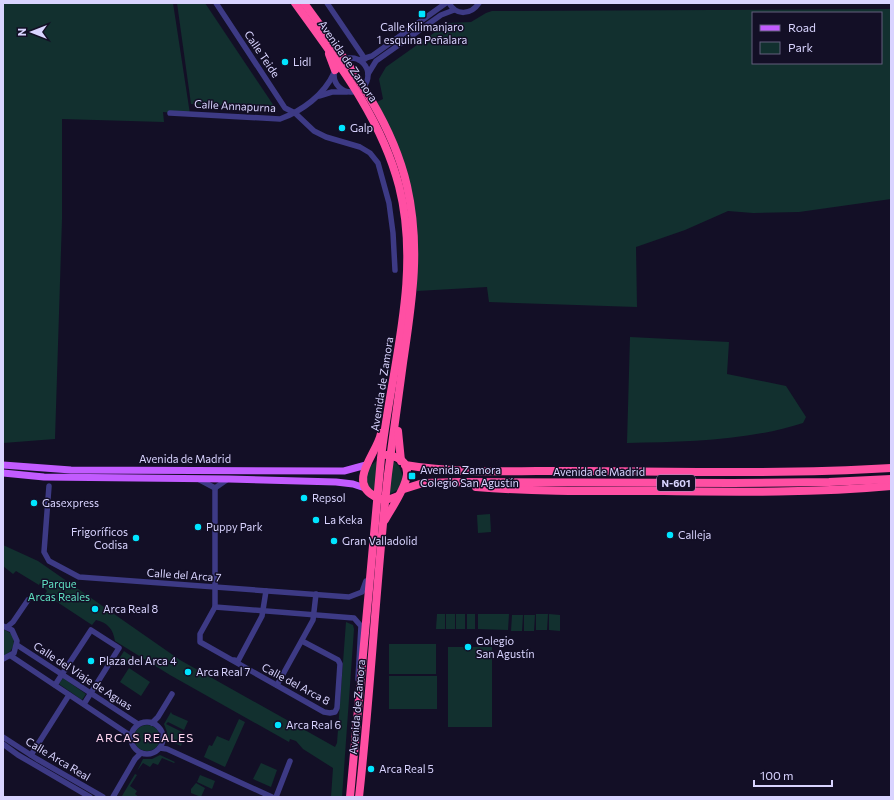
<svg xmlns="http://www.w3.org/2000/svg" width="894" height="800" font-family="Commissioner,sans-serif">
<rect width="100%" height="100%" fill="#130f26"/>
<g fill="#12302f" fill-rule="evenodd">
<polygon points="3,3 173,3 190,114 163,112 164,122 62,119 62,219 55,439 3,443"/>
<polygon points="177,3 205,3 274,106 273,108 191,104"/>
<path d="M891 9V199L799 212 753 213 728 211 685 230 636 247 637 307 489 302 487 287 417 291V229L392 133 377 102 383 99 379 79 386 67 448 23 471 22 486 13 492 11ZM753 13H881V63H753Z"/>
<path d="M630 337 729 342 727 374 786 386 806 417 803 423C747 441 686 442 627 443Z"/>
<path d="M379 460 375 493C360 485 366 465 379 460Z"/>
<polygon points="392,460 399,466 403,477 399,489 390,494 389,494"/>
<polygon points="490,514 491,532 478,533 477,515"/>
<path d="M3 545 38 561 180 660 335 747 337 743 346 622 353 625 354 629 342 797H331L333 768 303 749 296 741 290 739 289 742 170 675 115 641C113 629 108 623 96 620L92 625 45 594 47 591 40 583 39 585 16 571 13 574 3 566Z"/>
<polygon points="437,614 445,614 445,629 436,629"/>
<rect x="446" y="614" width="9" height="15"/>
<rect x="456" y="614" width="9" height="15"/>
<rect x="467" y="614" width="8" height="15"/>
<polygon points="478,614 509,614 508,630 478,629"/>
<polygon points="536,614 548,614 547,630 536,630"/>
<polygon points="549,614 560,615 560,631 549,630"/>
<polygon points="512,615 523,615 522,631 511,631"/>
<polygon points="524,615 535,615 534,631 524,631"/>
<path d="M3 629 12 634C16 643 13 652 3 656Z"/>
<rect x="389" y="644" width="47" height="30"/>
<rect x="448" y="647" width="44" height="80"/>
<polygon points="124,651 137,660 132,667 119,659"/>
<polygon points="129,668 150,682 141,696 120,682"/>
<rect x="389" y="676" width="48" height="33"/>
<polygon points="63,678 86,694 82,700 59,684"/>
<polygon points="171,712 172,714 188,721 184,730 168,722 166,724 186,734 181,746 168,740 167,732 164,724"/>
<polygon points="239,719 245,722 225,767 204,757 209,745 212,746 217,736 229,741"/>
<circle cx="147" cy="738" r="13"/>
<polygon points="160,755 175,762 174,763 162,758 158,765 153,763 150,767 143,763 137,771 143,759 152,759"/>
<polygon points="261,763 277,770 271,787 253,779"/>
<polygon points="135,774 137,775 130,786 137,791 135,794 139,797 122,796"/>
<polygon points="200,775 215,781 212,789 197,782"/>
<polygon points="196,783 205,788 201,797 191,793 191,789"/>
</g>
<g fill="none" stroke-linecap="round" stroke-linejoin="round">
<g stroke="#3d3a85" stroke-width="5.5">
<polyline points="216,3 285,108 295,113 314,131 326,137 360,147 370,153 378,163 389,203 393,233 395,270"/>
<polyline points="327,3 365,59"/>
<path d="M449 3C456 16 471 15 479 3"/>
<circle cx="351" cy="75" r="17"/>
<polyline points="359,60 372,56 446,3"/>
<polyline points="368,74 376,61 441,15 454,10"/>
<polyline points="319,96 332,92 346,92"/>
<path d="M170 113 280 119C302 111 324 95 334 73"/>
<polyline points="198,479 215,488"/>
<polyline points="49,486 44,552 49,561 79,577 349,597 362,592 366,581"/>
<polyline points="215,488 215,607 200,634 200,642 324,712 330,713 335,712 337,708 340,664 338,660 302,641"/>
<polyline points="215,488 228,479"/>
<polyline points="215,607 354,618 361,626 358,679"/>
<polyline points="3,626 12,630 17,641 14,653 3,659"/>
<polyline points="7,627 13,622 28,600"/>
<polyline points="17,645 138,724"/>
<polyline points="11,656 131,736"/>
<polyline points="234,660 238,661 262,616 266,591"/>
<polyline points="55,685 91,630 119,648 84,704"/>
<polyline points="277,685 313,620 316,594"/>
<circle cx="147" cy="738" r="16"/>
<polyline points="152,723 158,717 172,694"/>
<polyline points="3,737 37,759 103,797"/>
<polyline points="3,744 18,755 90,797"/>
<polyline points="160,748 167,749 272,797"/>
<polyline points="31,755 69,695"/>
<polyline points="113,797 135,759 141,753"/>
<polyline points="276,797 290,761"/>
</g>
<g stroke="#c25bff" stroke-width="7">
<polyline points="3,465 71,470 344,471 366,465"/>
<polyline points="3,473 44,477 229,479 336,482 353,484 365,488"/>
</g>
<g stroke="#ff4fa3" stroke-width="8">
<path d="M295 3C336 60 381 117 399 186 422 276 391 368 381 458 370 571 361 684 350 797"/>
<path d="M304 3C345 60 391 116 407 186 421 248 412 302 403 363 398 400 393 437 388 474 376 582 371 690 359 797"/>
<polyline points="329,54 335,70"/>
<polyline points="398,431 401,461"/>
<path d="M381 433C378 452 347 481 374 496 382 501 390 500 398 496"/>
<path d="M405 465C463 475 529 470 589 471 689 472 791 474 891 468"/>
<path d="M476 487C539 492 601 491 664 491 740 492 816 493 891 486"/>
<polyline points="404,489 423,483 460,482 733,483 829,482 891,479"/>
<path d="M385 520C395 501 428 461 387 455"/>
</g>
</g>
<g fill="#00e5ff" stroke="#130f26" stroke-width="1.5">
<rect x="418" y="10" width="8" height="8" rx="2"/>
<circle cx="285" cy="62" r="4"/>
<circle cx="342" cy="128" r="4"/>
<rect x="408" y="472" width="8" height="8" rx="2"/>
<circle cx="304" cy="498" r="4"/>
<circle cx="34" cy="503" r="4"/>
<circle cx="316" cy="520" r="4"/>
<circle cx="198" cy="527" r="4"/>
<circle cx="670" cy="535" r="4"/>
<circle cx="136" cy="538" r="4"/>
<circle cx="334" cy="541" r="4"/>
<circle cx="95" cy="609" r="4"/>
<circle cx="468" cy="647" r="4"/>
<circle cx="91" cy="661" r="4"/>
<circle cx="188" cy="672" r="4"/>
<circle cx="278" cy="725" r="4"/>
<circle cx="371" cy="769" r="4"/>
</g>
<g text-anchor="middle" stroke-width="3" stroke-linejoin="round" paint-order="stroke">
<rect fill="#130f26" stroke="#9e99be" stroke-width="1" x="657" y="475" width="38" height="16" rx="3"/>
<g font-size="10" font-weight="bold" fill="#d9d4ff">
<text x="676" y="487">N-601</text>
</g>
<g font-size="11" fill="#d9d4ff" stroke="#130f26" text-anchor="start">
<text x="422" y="31" text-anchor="middle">Calle Kilimanjaro<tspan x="422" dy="13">1 esquina Peñalara</tspan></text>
<text x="293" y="66">Lidl</text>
<text x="350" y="132">Galp</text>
<text x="420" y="474">Avenida Zamora<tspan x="420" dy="13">Colegio San Agustín</tspan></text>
<text x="312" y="502">Repsol</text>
<text x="42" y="507">Gasexpress</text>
<text x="324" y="524">La Keka</text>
<text x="206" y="531">Puppy Park</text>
<text x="128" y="536" text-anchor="end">Frigoríficos<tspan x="128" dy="13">Codisa</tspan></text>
<text x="678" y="539">Calleja</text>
<text x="342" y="545">Gran Valladolid</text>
<text x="103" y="613">Arca Real 8</text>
<text x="476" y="645">Colegio<tspan x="476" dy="13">San Agustín</tspan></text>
<text x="99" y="665">Plaza del Arca 4</text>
<text x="196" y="676">Arca Real 7</text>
<text x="286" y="729">Arca Real 6</text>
<text x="379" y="773">Arca Real 5</text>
</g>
<g font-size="11" fill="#d9d4ff" stroke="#130f26">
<text transform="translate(262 54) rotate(56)" y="4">Calle Teide</text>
<text transform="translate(348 61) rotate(56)" y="4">Avenida de Zamora</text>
<text transform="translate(235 106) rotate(3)" y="4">Calle Annapurna</text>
<text transform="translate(382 384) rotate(-81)" y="4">Avenida de Zamora</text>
<text x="185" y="463">Avenida de Madrid</text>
<text x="599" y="476">Avenida de Madrid</text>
<text transform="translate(184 575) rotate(4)" y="4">Calle del Arca 7</text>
<text transform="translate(83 676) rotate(33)" y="4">Calle del Viaje de Aguas</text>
<text transform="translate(296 684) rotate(28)" y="4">Calle del Arca 8</text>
<text transform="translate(357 707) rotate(-85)" y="4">Avenida de Zamora</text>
<text transform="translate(58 759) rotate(31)" y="4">Calle Arca Real</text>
</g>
<g font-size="11" fill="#5fe0c0" stroke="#130f26">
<text x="59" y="588">Parque<tspan x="59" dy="13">Arcas Reales</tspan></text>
</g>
<g font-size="12" letter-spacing="1" fill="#ffd6f0" stroke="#130f26">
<text x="145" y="742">ARCAS REALES</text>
</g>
</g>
<rect width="894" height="800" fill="none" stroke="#d9d4ff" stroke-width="8"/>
<rect x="752" y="12" width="130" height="52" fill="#130f26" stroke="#625e7d"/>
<rect x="760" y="25" width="20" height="6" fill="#c25bff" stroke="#625e7d"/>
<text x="788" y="32" font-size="12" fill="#d9d4ff">Road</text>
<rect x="760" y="42" width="20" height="12" fill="#12302f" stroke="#625e7d"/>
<text x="788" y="52" font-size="12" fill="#d9d4ff">Park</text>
<g transform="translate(32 32) rotate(270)" stroke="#130f26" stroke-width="3" paint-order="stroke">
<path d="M0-3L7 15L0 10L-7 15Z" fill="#d9d4ff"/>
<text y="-6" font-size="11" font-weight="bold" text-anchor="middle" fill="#d9d4ff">N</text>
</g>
<path d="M754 780v6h78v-6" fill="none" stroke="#d9d4ff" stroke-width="2"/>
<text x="760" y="780" font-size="12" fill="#d9d4ff" stroke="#130f26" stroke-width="3" paint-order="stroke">100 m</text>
</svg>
